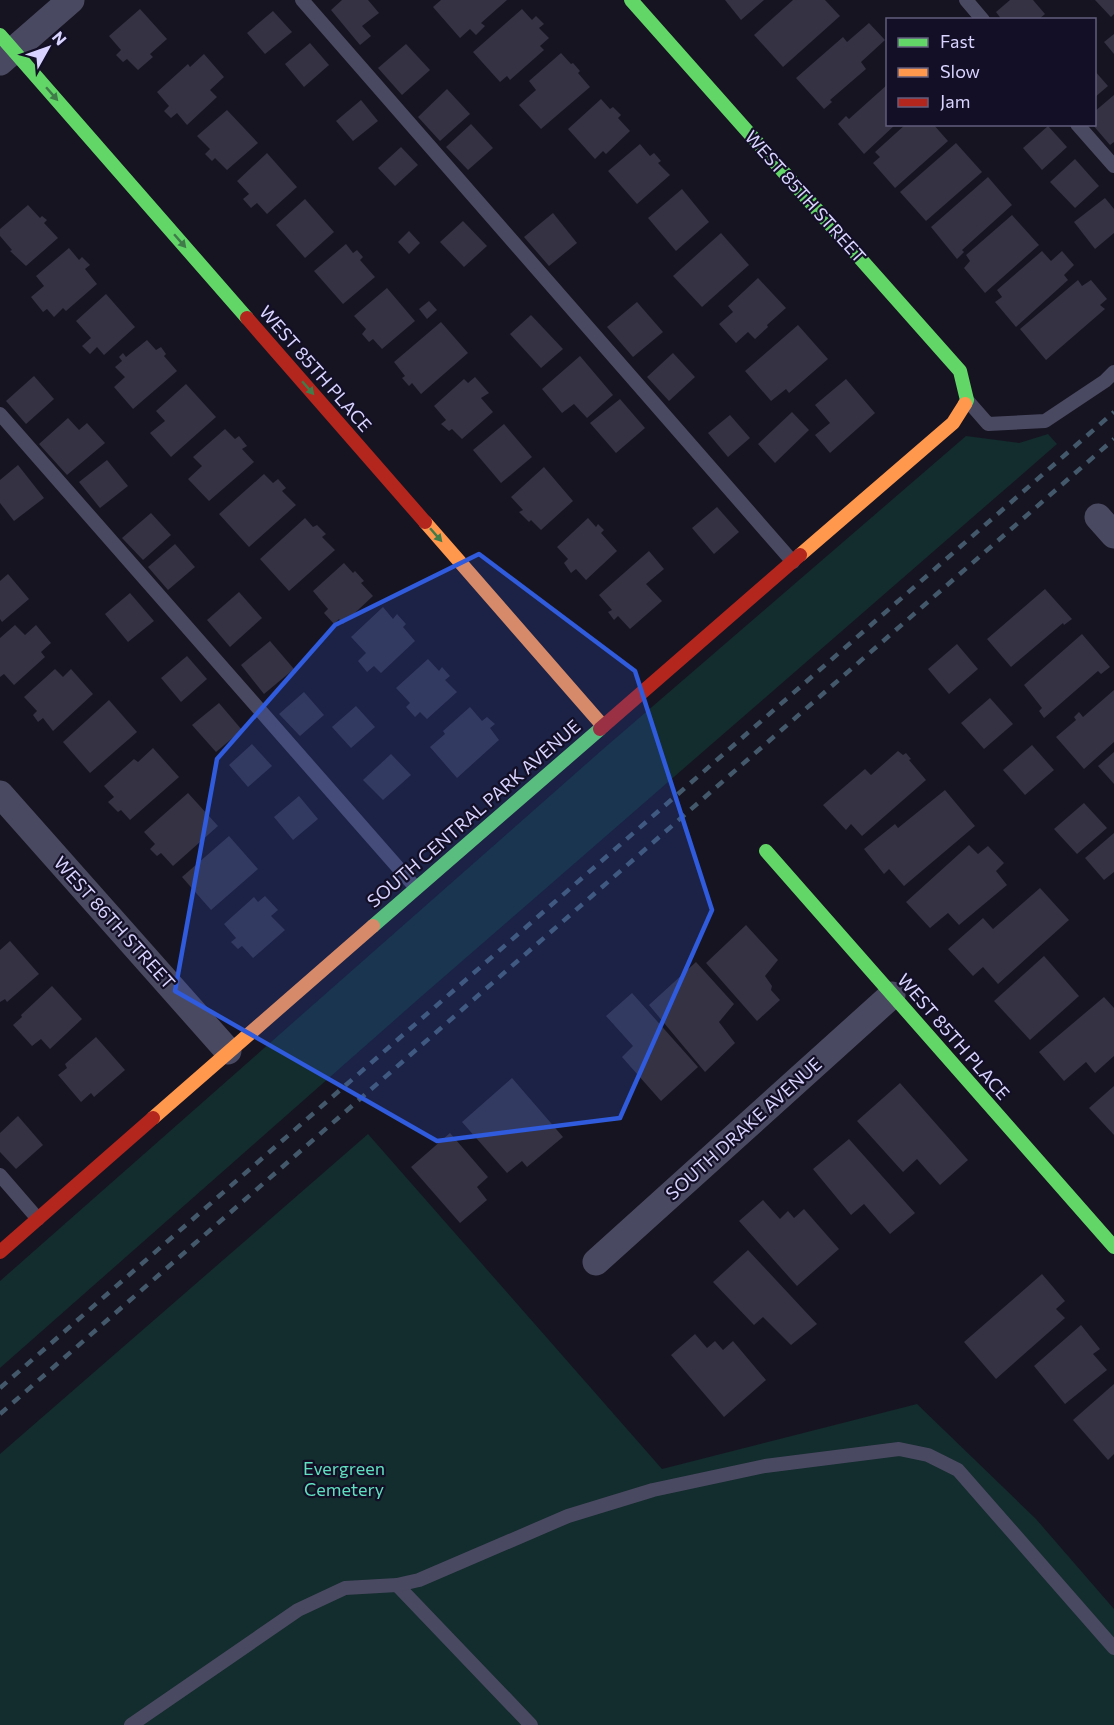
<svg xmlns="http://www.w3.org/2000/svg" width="1114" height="1725" font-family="Commissioner,sans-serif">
<rect width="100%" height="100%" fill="#161421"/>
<g fill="#132c2d">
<polygon points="1048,434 1057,444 423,995 0,1368 0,1281 602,750 966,436 1019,443"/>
<polygon points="368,1134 662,1469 917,1404 1036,1519 1114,1609 1114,1725 0,1725 0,1454"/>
</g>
<g fill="#343243">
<polygon points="342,0 368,0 379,13 362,26 371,36 360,45 331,10"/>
<polygon points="441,0 507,0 481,23 485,26 476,35 470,29 460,38 433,7"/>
<polygon points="725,0 764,0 741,20"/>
<polygon points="793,0 825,0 840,16 783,67 754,35"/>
<polygon points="1010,0 1033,0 1045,14 1038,20 1002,20 996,12"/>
<polygon points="1095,0 1114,0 1114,14 1111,17"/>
<polygon points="140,9 167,39 150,54 153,57 138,70 127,59 123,62 116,55 121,50 109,36"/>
<polygon points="522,9 532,20 536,16 544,24 539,28 549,38 540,46 544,50 510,80 507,76 500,82 473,52"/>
<polygon points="273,11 292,32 265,54 247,33"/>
<polygon points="869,23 885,40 861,62 866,69 830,100 832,102 824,109 796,78 843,37 847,42"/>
<polygon points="1114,34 1114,54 1104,42"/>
<polygon points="310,43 329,65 304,87 285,64"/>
<polygon points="406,44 430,70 402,95 378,68"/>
<polygon points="561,53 571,64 573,63 580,71 578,73 590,87 541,129 519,105 536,90 529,81"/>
<polygon points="204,54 224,77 210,90 217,97 187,125 177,113 171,118 164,111 169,106 157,92 188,64 190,67"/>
<polygon points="1094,70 1108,86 1094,98"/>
<polygon points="888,84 888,124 896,124 864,154 838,124 846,116 849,119"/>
<polygon points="447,89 470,114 440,141 418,117"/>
<polygon points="1114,95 1114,142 1110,145 1092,124 1094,124 1094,112"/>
<polygon points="601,99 610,109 613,107 621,115 618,118 630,131 606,154 603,151 595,159 568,129"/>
<polygon points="361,100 378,121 353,141 336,121"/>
<polygon points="227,110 258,143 227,170 215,158 212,161 205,154 210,149 197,136"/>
<polygon points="471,124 493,148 468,170 446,147"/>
<polygon points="906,124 933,124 948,141 895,188 873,163 880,157 875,152"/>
<polygon points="1048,126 1067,147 1042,170 1023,148"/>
<polygon points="956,143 982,172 926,221 900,192"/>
<polygon points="640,144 650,156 654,153 661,161 658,163 670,175 637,204 608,171"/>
<polygon points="401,147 418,165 395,186 378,168"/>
<polygon points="267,153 297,187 267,214 257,203 251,208 243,199 249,194 237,181"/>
<polygon points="1075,159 1099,186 1075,208 1050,182"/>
<polygon points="988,177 1012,205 962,250 964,252 957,259 931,227"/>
<polygon points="682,189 709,222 676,251 648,218"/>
<polygon points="1105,198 1114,209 1114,233 1095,249 1074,222"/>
<polygon points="305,199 334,232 305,258 276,225"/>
<polygon points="28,205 40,218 42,216 47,220 44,223 58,238 26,266 10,251 12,250 0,236 0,229"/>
<polygon points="553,213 577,243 549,266 524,237"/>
<polygon points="1012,215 1039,245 985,293 964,268 970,261 966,255"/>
<polygon points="463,221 487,246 464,267 440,242"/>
<polygon points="409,231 420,243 409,254 398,242"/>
<polygon points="721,233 749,265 702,307 673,276"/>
<polygon points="346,244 353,253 357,250 363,257 360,260 375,277 343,304 314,271"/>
<polygon points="69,248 79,260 82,257 90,265 85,269 97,284 66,311 63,308 54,317 47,309 43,312 31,297 44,286 36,276"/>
<polygon points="1042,251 1051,261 1062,251 1074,265 1064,275 1068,280 1016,327 995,302 1002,297 997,290"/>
<polygon points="758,278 786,308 767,325 768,327 755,339 748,332 736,343 719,324 733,312 728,306"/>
<polygon points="1078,280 1082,286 1091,280 1107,299 1100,305 1105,309 1046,360 1020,329"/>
<polygon points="387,288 415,321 382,349 373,339 369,342 362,334 366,329 354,316"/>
<polygon points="106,294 135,327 104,355 97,347 90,354 82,346 91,338 76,321"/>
<polygon points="429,301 437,310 427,319 419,309"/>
<polygon points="637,302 663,332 633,357 607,327"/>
<polygon points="531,315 563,349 541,368 510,334"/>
<polygon points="441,322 468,353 421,394 412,383 409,386 402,378 405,376 394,362"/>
<polygon points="798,325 828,359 789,393 786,389 771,401 745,371"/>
<polygon points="147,340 156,350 161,347 166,354 164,356 177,371 133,409 114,387 125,377 115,367 122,361 119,357 123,353 126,357"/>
<polygon points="673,353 695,377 669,401 647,377"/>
<polygon points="580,356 613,395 587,418 574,404 562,413 542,389"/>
<polygon points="34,376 54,399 26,424 6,401"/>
<polygon points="475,377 489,393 481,398 493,412 462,439 452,429 449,431 441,424 446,420 434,406 464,379 468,383"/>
<polygon points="846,379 875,413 830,453 815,435 830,423 815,405"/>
<polygon points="186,384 216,417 171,457 150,433 165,421 156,411"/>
<polygon points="620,399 645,428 616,453 590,423"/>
<polygon points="792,412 809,430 775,463 758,444"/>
<polygon points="730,415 750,438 728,457 708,433"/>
<polygon points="68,418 79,430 87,423 105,443 67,475 39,444"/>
<polygon points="504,424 532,457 501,483 473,450"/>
<polygon points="225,429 235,439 239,436 247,446 242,449 254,462 209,501 188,479 202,466 193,457"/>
<polygon points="107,460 128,486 100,508 79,482"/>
<polygon points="18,465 44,498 14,521 0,503 0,480"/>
<polygon points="544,467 573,501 541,530 531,520 529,522 519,512 523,510 511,497"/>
<polygon points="264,474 273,483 278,479 286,488 282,491 296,505 249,547 219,514"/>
<polygon points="717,507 739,532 714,554 692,528"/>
<polygon points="151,513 171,535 143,560 122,538"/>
<polygon points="305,518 313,527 317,525 326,534 322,537 335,550 289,591 260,559"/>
<polygon points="588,518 596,527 598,524 604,530 601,533 617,551 586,580 576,569 571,573 564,563 568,559 557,547"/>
<polygon points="175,544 195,567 168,590 148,567"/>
<polygon points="649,551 664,569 646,584 662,601 630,629 618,616 614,620 608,612 612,610 599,595"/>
<polygon points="344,563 353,573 355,571 364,581 361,583 373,596 343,624 339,619 334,624 324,613 328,609 313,591"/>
<polygon points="8,574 29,599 2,622 0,619 0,581"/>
<polygon points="1045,589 1072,619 1064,625 1063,623 1011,667 987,639"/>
<polygon points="239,592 262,618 230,647 207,620"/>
<polygon points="130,593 154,621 128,642 105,614"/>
<polygon points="383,607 393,619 397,614 406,624 403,627 415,641 381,673 374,666 367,672 358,661 366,653 351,637"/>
<polygon points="15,625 25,635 36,625 51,643 41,652 45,657 14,685 4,674 0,677 0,638"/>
<polygon points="1082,634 1110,667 1101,674 1098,671 1044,718 1039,711 1042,708 1024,685"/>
<polygon points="270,641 294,669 264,694 241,665"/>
<polygon points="957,644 978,669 949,694 928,669"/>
<polygon points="187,656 207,679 181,702 161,678"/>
<polygon points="428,659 439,671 442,667 450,676 445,680 457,692 427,719 420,712 415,717 406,707 410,703 396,688"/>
<polygon points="55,669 63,677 71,669 93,694 53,731 43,718 38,722 33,715 37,711 24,697"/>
<polygon points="1114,690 1114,742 1084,769 1056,737 1076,720 1074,717 1079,712 1083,717"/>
<polygon points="304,692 324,715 300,736 279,714"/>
<polygon points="990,698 1013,724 984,749 961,723"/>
<polygon points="109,700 137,732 90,773 63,742"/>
<polygon points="219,703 242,730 216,752 192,725"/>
<polygon points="356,706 375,727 351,748 332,727"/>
<polygon points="470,707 482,721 487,717 495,724 490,728 499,740 457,778 430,747 445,734 443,731"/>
<polygon points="252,744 272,766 248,787 229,765"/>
<polygon points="1032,745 1054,770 1025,795 1003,770"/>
<polygon points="153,748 179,777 130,820 121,810 118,812 108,802 114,797 104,786 134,759 138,762"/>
<polygon points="898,751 903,755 906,753 911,759 909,760 926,780 862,836 851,824 846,830 823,805 865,769 871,775"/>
<polygon points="1114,752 1114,784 1098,766"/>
<polygon points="391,754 411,775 383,800 363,780"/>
<polygon points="945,790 975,826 904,886 889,869 884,874 864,849 895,824 898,828"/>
<polygon points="188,793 218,826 173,866 161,853 157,856 150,849 155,844 144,832"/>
<polygon points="299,796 318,819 293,840 274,817"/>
<polygon points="1084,803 1107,828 1077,854 1054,829"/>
<polygon points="1114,833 1114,872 1104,880 1085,858"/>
<polygon points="229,836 258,869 211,910 182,877"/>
<polygon points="969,845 978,854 988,846 1004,863 996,871 1007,885 959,925 948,913 930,928 906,902"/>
<polygon points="1040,888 1069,920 998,984 983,967 973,976 948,949 983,918 993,929"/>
<polygon points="265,896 278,910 271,916 285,930 253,958 242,946 238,949 231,942 236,938 224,924 254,897 258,902"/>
<polygon points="746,925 778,960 765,976 772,986 771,990 780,1000 757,1021 706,963"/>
<polygon points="10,941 39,974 7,1002 5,999 0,1002 0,950"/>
<polygon points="1044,956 1079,996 1030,1040 994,1001"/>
<polygon points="696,962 734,1004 719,1022 735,1043 705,1072 649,1005"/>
<polygon points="52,986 82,1019 50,1049 41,1039 32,1046 13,1025 22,1017 21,1015"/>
<polygon points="632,993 698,1067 661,1101 622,1057 633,1046 606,1016"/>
<polygon points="1104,997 1114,1008 1114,1056 1095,1073 1086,1062 1064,1081 1039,1052"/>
<polygon points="96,1037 125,1070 94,1097 91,1093 81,1102 58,1075 67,1068 65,1064"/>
<polygon points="512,1078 563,1137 527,1167 522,1161 507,1173 462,1122"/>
<polygon points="900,1083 968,1160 940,1185 917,1159 903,1172 857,1121"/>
<polygon points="1114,1086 1114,1135 1089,1108"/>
<polygon points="18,1116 43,1145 16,1169 0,1152 0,1133"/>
<polygon points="450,1133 488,1177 477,1187 487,1200 460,1223 411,1167"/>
<polygon points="849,1139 915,1213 890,1234 864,1204 851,1215 813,1169"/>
<polygon points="763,1200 780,1219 788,1211 794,1218 804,1209 839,1249 797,1286 739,1221"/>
<polygon points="748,1250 817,1324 791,1345 763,1317 754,1325 713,1282"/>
<polygon points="1042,1274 1065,1301 1056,1309 1065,1318 996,1379 964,1342"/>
<polygon points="1081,1325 1100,1349 1093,1354 1107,1370 1065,1404 1034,1366"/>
<polygon points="695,1334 707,1348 715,1341 723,1350 733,1341 766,1380 724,1417 671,1355"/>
<polygon points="1114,1384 1114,1454 1108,1460 1073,1420"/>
</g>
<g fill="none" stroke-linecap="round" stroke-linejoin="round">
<g stroke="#4a4962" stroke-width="14">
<polyline points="302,0 793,562"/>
<polyline points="966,0 983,20"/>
<polyline points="1077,124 1114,166"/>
<polyline points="967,400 988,424 1045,421 1105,381 1114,372"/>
<polyline points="0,414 416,888"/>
<polyline points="0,1175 38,1219"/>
<polyline points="397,1585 531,1725"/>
<polyline points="131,1725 298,1610 345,1588 397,1585 419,1580 568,1516 653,1490 765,1466 899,1449 928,1455 958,1470 1114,1648"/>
</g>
<g stroke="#4a4962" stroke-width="27">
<polyline points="0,62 71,0"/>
<polyline points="1098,517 1114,535"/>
<polyline points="0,794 228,1051"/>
<polyline points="596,1262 892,995"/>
</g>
<g stroke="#63d668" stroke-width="14">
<polyline points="631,0 960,371 967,400 965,404"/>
<polyline points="0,35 247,318"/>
<polyline points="766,851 1114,1247"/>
<polyline points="373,926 600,729"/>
</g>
<g stroke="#ff974d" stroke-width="14">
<polyline points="425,522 603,726"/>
<polyline points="800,555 953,423 965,404"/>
<polyline points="153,1118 373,926"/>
</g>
<g stroke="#b3261e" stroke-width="14">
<polyline points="247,318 425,522"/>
<polyline points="600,729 800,555"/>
<polyline points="0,1252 153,1118"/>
</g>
<g stroke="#43596b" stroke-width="4.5" stroke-dasharray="9 8" stroke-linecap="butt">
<polyline points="0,1388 1114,412"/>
<polyline points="0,1414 1114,439"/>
</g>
</g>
<defs><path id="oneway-solid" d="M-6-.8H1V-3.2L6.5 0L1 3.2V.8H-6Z" transform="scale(1.5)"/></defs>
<g fill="#3f7c4a">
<use href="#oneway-solid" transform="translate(52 94) rotate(49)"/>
<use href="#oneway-solid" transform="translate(180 241) rotate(49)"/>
<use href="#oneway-solid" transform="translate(308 388) rotate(49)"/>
<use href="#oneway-solid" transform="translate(436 535) rotate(49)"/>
</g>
<path fill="#305bdc" fill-opacity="0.2" stroke="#305bdc" stroke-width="4.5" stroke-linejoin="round" d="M479 554 635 671 712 910 620 1118 437 1141 175 991 217 759 335 625Z"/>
<g text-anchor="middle" stroke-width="4.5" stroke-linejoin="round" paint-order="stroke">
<g font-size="18" fill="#d9d4ff" stroke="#130f26">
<text transform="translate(805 197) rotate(48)" y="6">WEST 85TH STREET</text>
<text transform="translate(315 369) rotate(49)" y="6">WEST 85TH PLACE</text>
<text transform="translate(474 814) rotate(-41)" y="6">SOUTH CENTRAL PARK AVENUE</text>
<text transform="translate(114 923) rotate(48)" y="6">WEST 86TH STREET</text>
<text transform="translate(953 1037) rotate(49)" y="6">WEST 85TH PLACE</text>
<text transform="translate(744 1129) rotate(-42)" y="6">SOUTH DRAKE AVENUE</text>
</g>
<g font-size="18" fill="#5fe0c0" stroke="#130f26">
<text x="344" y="1475">Evergreen<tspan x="344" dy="21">Cemetery</tspan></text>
</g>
</g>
<rect x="886" y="18" width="210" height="108" fill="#130f26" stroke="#625e7d" stroke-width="1.5"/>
<rect x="898" y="38" width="30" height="9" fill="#63d668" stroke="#625e7d" stroke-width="1.5"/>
<text x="940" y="48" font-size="18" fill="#d9d4ff">Fast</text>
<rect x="898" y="68" width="30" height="9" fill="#ff974d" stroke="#625e7d" stroke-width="1.5"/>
<text x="940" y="78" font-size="18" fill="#d9d4ff">Slow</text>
<rect x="898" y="98" width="30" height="9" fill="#b3261e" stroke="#625e7d" stroke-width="1.5"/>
<text x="940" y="108" font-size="18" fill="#d9d4ff">Jam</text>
<g transform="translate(48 48) rotate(50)" stroke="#130f26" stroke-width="4.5" paint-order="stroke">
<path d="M0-4.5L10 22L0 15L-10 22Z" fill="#d9d4ff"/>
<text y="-9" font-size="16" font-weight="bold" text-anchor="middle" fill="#d9d4ff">N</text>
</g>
</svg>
